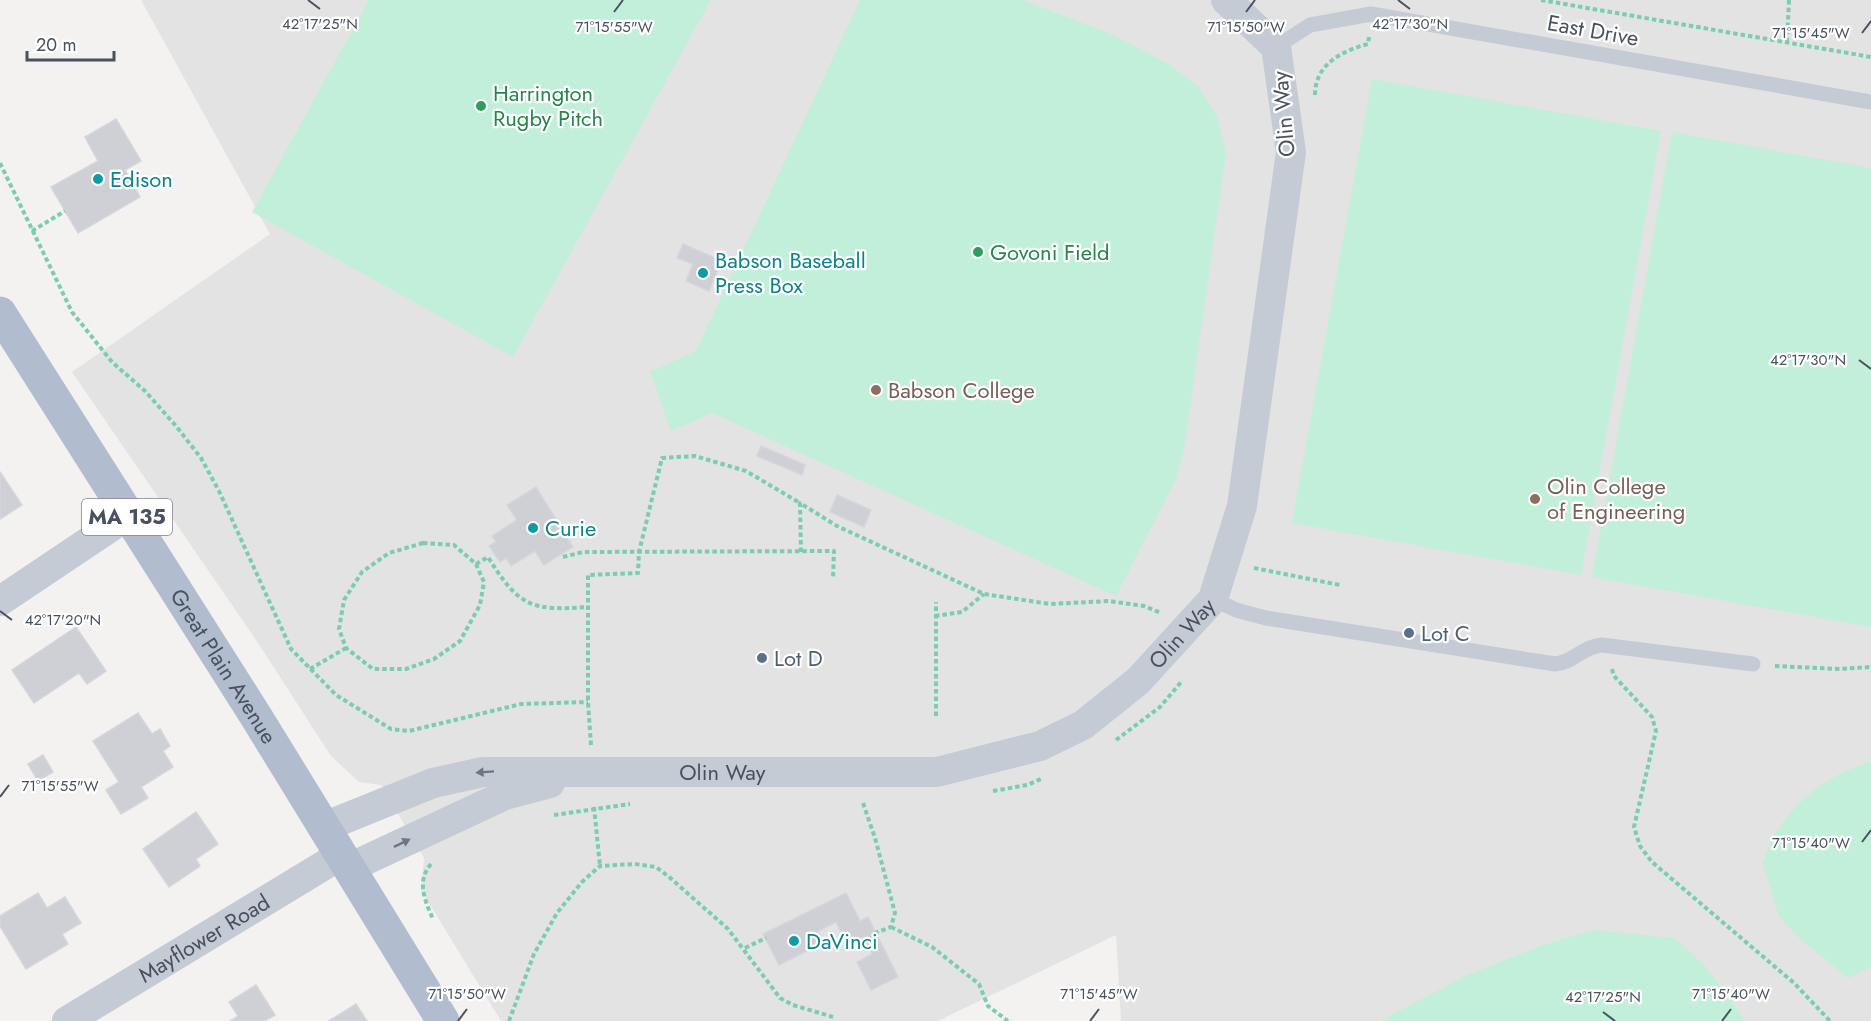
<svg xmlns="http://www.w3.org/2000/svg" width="1871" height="1021" font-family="Jost,sans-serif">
<rect width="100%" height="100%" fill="#f3f2f1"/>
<polygon fill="#e4e3e3" points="141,0 1871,0 1871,1021 1121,1021 1116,935 938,1021 501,1021 421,890 424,858 381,785 359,782 331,756 258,643 72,372 270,234"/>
<g fill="#c1efda">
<polygon points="369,0 711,0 513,357 252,212"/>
<polygon points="860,0 1023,0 1111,34 1167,63 1199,87 1217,117 1226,153 1184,449 1176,479 1116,596 712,413 671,431 650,372 696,351"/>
<polygon points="1372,79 1661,131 1581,575 1292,523"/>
<polygon points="1672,132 1871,168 1871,627 1592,577"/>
<path d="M1871 762V967L1849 978 1802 941 1779 917 1763 863C1767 852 1771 838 1778 829 1800 797 1833 772 1871 762Z"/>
<polygon points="1593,930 1675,938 1705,966 1745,1021 1380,1021 1465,976 1540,946"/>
</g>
<g fill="#ced0d5" stroke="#d5d6dc" stroke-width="1.5">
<polygon points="116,119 141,161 125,170 140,197 78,233 51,187 98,161 85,137"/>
<polygon points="683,244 722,261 709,291 686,281 693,264 677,258"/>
<polygon points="761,446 805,465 802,475 757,456"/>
<polygon points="0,472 22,505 0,519"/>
<polygon points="536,487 573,547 544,565 535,551 511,566 506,558 500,562 489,546 496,542 492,536 517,520 507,505"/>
<polygon points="837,495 871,510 864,527 830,512"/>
<polygon points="76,627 106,671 87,684 79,673 34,703 12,670"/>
<polygon points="138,713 152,734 160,729 170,746 163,751 173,767 141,787 148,798 121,814 106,790 119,782 93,741"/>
<polygon points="43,755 53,772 38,781 28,764"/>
<polygon points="196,812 218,844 196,859 200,866 169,887 143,849"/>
<polygon points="38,893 47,908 65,897 81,923 62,934 68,944 26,969 0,926 0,916"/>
<polygon points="846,893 860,921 868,917 898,977 871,990 857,962 872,954 863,937 847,945 836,922 818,931 823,943 779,965 763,934"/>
<polygon points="256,985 275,1015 265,1021 230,1021 238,1016 229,1002"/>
<polygon points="356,1004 367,1021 329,1021"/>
</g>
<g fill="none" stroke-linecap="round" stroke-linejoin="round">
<g stroke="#7acdb0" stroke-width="4" stroke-dasharray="4.5 3" stroke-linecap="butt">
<polyline points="1541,0 1871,57"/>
<polyline points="1787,42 1789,0"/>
<path d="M1315 95C1315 64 1342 51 1368 44L1369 37"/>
<polyline points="0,163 72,312 112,362 145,391 176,426 201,458 219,491 291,649 336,695 391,729 409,731 521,704 588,702"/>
<polyline points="32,231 65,211"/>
<polygon points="423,543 454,545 476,564 484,582 480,605 460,641 434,659 406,669 373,669 346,648 339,629 344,600 362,572 389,553"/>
<polyline points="801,552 800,503 837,526 984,594 1050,604 1109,601 1144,606 1161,613"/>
<polyline points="563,557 583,552 834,551 833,579"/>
<path d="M476 564 488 557C519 607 531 611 588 607"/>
<polyline points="1254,568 1340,585"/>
<polyline points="935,616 962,612 984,594"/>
<polyline points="1775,666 1840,669 1871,667"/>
<polyline points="310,669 346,648"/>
<polyline points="1612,669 1614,676 1652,717 1656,731 1634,827 1640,846 1652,862 1794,983 1830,1021"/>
<polyline points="936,716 936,602"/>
<polyline points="1116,740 1160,707 1182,681"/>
<polyline points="591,745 588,702 588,575 638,573 639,552 662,458 695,456 746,471 800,503"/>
<polyline points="993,791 1027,785 1041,779"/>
<polyline points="863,803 875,838 895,913 891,927 875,933"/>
<polyline points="594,807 600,866"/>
<polyline points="554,815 630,804"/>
<path d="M431 864C416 881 425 901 433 919"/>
<polyline points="891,927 932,947 979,984 988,1006 1008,1021"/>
<polyline points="745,948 766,938"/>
<polyline points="509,1021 534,954 557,913 582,882 600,866 635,864 656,867 668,876 728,929 780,998 793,1005 833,1017"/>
</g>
<g stroke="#c5cbd5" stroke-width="15">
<polyline points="1276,47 1310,25 1371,14 1871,102"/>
<path d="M1213 599 1236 610 1266 618 1555 664C1573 663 1583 646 1602 645L1753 664"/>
</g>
<g stroke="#c5cbd5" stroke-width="30">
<polyline points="0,601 127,516"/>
<path id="s1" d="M324 827 433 783 483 772H937L1040 746 1083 725 1138 681 1213 599 1242 506 1291 152 1276 47 1226 0"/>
<polyline points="349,868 505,795 550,783"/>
<path id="s2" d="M67 1021 341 855"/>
</g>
<path stroke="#b2bccf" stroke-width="33" id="s3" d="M0 313 257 718 443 1021"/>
</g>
<defs><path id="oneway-solid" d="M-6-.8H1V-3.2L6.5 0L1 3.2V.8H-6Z" transform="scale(1.5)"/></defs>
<g fill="#6e7682">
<use href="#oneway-solid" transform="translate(485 772) rotate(176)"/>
<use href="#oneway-solid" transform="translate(402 843) rotate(-26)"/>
</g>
<path fill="none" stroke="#49515f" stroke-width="2" d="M308 0 320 9M1398 0 1410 9M614 12 623 0M1246 12 1255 0M1862 33 1871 21M1859 360 1871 369M0 611 12 620M0 797 9 785M1862 842 1871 830M1603 1012 1615 1021M458 1021 467 1009M1090 1021 1099 1009M1722 1021 1731 1009"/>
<g fill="#2e9e5b" stroke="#fff" stroke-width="2">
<circle cx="481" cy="106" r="6"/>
<circle cx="978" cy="252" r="6"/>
</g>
<g fill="#0f9aa8" stroke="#fff" stroke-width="2">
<circle cx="98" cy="179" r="6"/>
<circle cx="703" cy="273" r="6"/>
<circle cx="533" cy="528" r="6"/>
<circle cx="794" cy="941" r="6"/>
</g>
<g fill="#8d6e63" stroke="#fff" stroke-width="2">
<circle cx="876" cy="390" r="6"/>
<circle cx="1535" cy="499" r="6"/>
</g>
<g fill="#5c6f8a" stroke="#fff" stroke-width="2">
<circle cx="1409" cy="633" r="6"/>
<circle cx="762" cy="658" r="6"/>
</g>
<g text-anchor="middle" stroke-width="4.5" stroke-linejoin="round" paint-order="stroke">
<rect fill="#fff" stroke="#80858f" stroke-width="1.5" x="82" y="499" width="90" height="36" rx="4.5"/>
<g font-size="21" font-weight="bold" fill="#49515f">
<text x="127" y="524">MA 135</text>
</g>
<g font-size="22" fill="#49515f" stroke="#fff">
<text transform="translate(1593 30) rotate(10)" y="8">East Drive</text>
<text transform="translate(1283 114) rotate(-95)" y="8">Olin Way</text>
<text dy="8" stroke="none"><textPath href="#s1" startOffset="912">Olin Way</textPath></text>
<text dy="8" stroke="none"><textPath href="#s3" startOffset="418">Great Plain Avenue</textPath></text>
<text dy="8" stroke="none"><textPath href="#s1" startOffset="408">Olin Way</textPath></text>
<text dy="8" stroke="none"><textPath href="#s2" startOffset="160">Mayflower Road</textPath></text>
</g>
<g font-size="22" fill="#27864d" stroke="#fff" text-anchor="start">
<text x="493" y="101">Harrington<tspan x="493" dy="25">Rugby Pitch</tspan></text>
<text x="990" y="260">Govoni Field</text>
</g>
<g font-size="22" fill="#0d838f" stroke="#fff" text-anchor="start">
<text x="110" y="187">Edison</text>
<text x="715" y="268">Babson Baseball<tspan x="715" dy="25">Press Box</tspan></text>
<text x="545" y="536">Curie</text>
<text x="806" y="949">DaVinci</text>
</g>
<g font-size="22" fill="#785e54" stroke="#fff" text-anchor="start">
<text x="888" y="398">Babson College</text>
<text x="1547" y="494">Olin College<tspan x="1547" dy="25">of Engineering</tspan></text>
</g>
<g font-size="22" fill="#4e5e75" stroke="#fff" text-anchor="start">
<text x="1421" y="641">Lot C</text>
<text x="774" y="666">Lot D</text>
</g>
</g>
<g font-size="15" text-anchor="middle" fill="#49515f" stroke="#fff" stroke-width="4.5" stroke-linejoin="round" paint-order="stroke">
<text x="320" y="29">42°17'25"N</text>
<text x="1410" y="29">42°17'30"N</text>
<text x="614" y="32">71°15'55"W</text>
<text x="1246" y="32">71°15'50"W</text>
<text x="1811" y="38">71°15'45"W</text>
<text x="1808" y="365">42°17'30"N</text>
<text x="63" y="625">42°17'20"N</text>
<text x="60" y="791">71°15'55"W</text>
<text x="1811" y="848">71°15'40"W</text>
<text x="467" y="999">71°15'50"W</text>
<text x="1099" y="999">71°15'45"W</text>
<text x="1731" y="999">71°15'40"W</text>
<text x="1603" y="1002">42°17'25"N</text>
</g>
<path d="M27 51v9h87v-9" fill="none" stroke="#49515f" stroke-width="3"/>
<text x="36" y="51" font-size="18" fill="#49515f" stroke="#ffffff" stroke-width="4.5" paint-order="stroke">20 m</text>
</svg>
